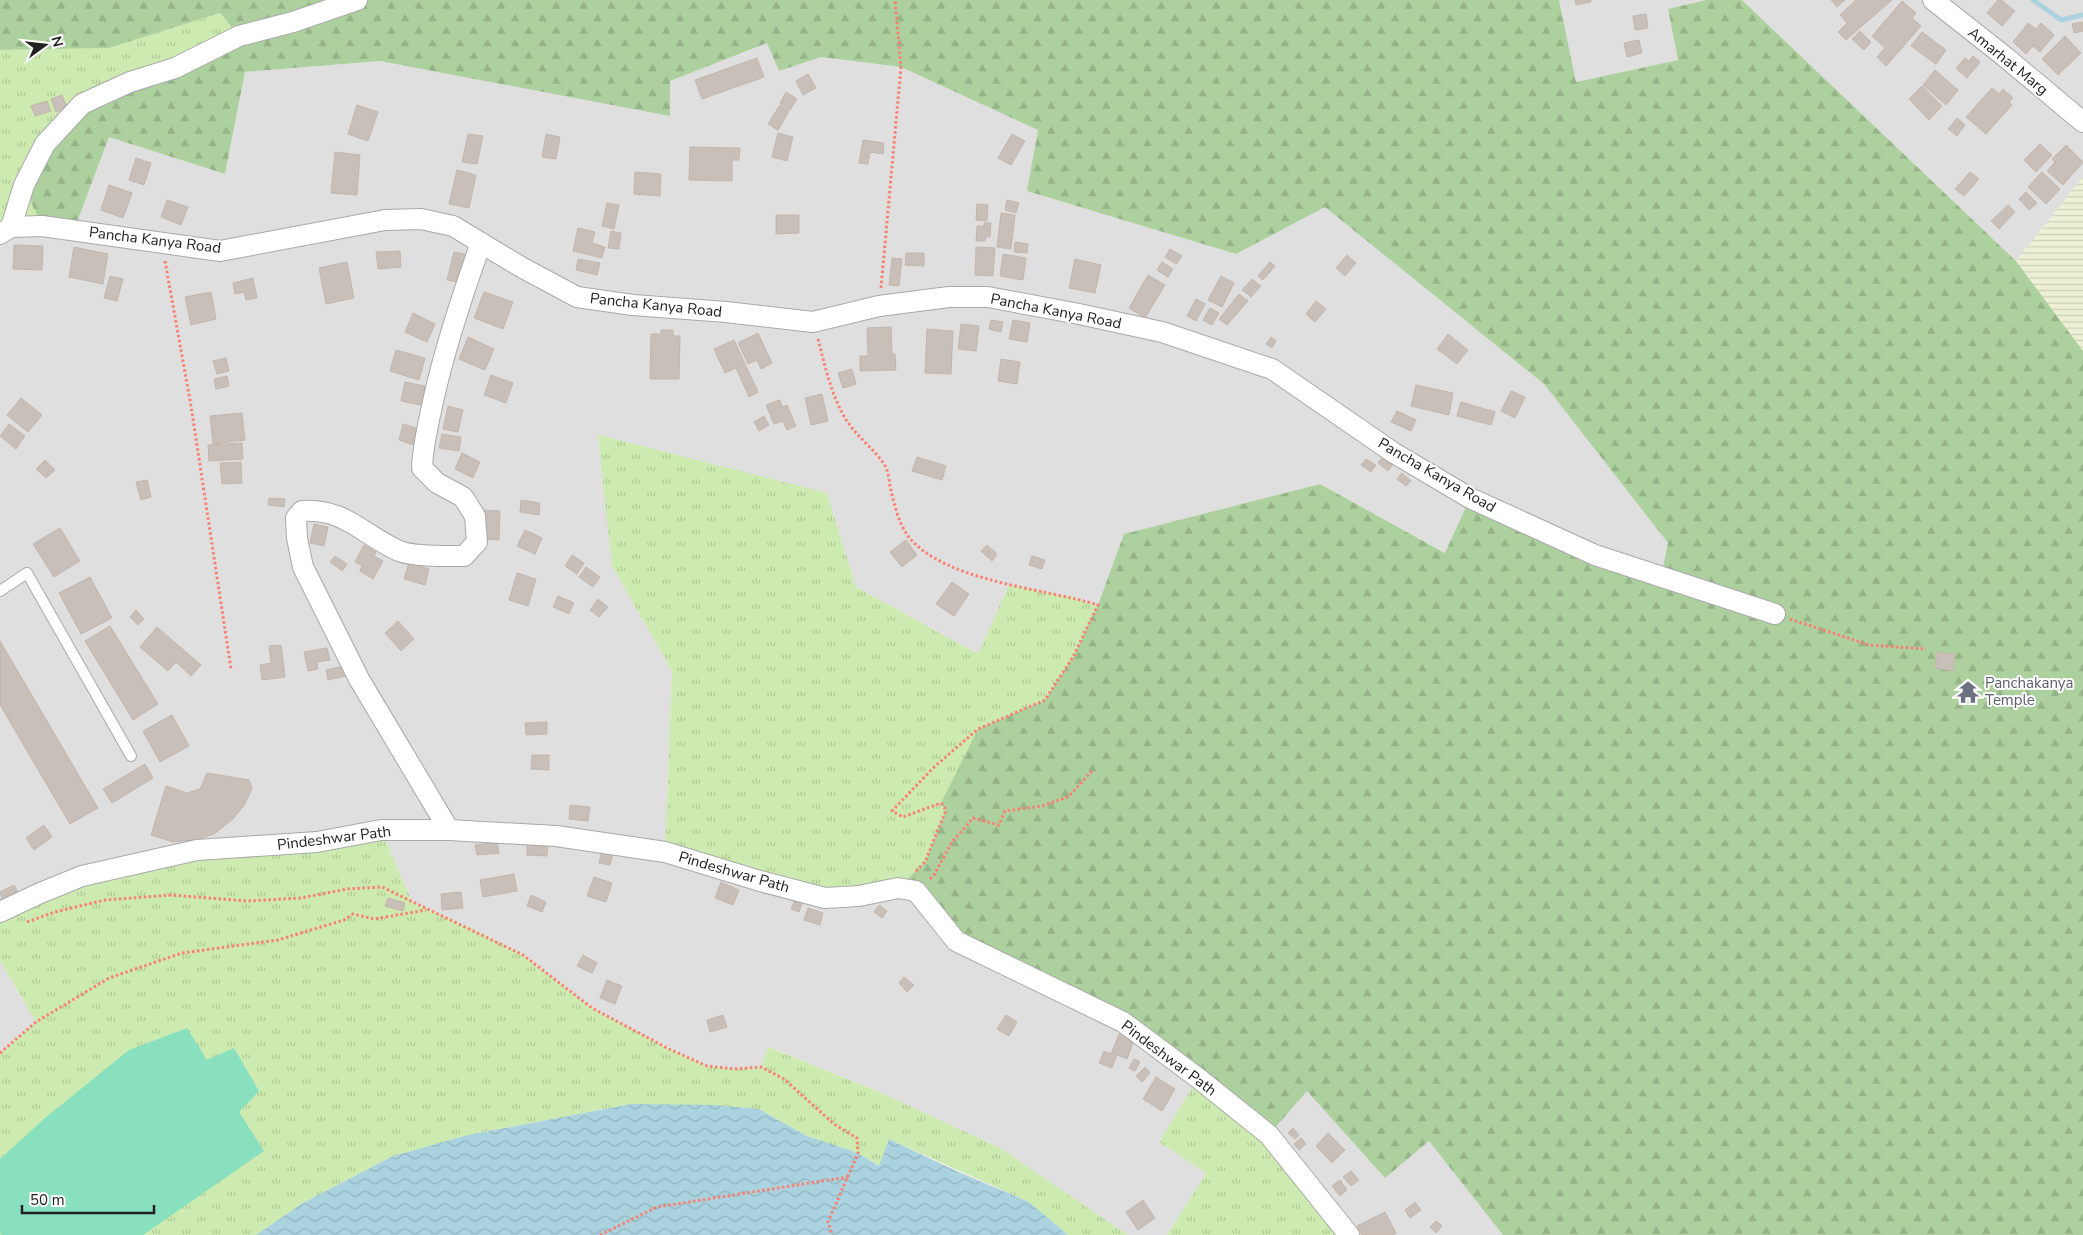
<svg xmlns="http://www.w3.org/2000/svg" width="2083" height="1235" font-family="'Nunito Sans',sans-serif">
<defs>
<pattern id="farmland-rules" width="6" height="5" patternUnits="userSpaceOnUse" patternTransform="scale(1.25)"><rect width="6" height="5" fill="#eef0d5"/><path d="M0 2.5h6" fill="none" stroke="#ccceb7"/></pattern>
<pattern id="grass-tufts" width="24" height="20" patternUnits="userSpaceOnUse" patternTransform="scale(1.25)"><rect width="24" height="20" fill="#cdebb0"/><path d="M3 7l-1-3M5 7V3M7 7l1-3M15 17l-1-3M17 17v-4M19 17l1-3" fill="none" stroke="#b0c997"/></pattern>
<pattern id="forest-firs" width="22" height="20" patternUnits="userSpaceOnUse" patternTransform="scale(1.25)"><rect width="22" height="20" fill="#add19e"/><path d="M5 1l3.5 6h-7zM16 11l3.5 6h-7z" fill="#95b388"/></pattern>
<pattern id="water-waves" width="16" height="10" patternUnits="userSpaceOnUse" patternTransform="scale(1.25)"><rect width="16" height="10" fill="#aad3df"/><path d="M0 5q4-4 8 0t8 0" fill="none" stroke="#92b5bf"/></pattern>
</defs>
<rect width="100%" height="100%" fill="#f2efe9"/>
<g fill="#e0dfdf">
<polygon points="1559,0 1706,0 1668,9 1678,60 1576,82"/>
<polygon points="1742,0 2083,0 2083,177 2016,261"/>
<polygon points="768,43 779,71 821,57 901,67 1039,130 1028,191 1236,254 1325,206 1544,384 1668,543 1661,576 1446,553 1320,484 1124,534 1098,605 1070,597 978,654 856,587 827,493 612,566 672,671 665,852 898,888 1123,1022 1198,1078 1159,1142 1206,1173 1167,1235 1128,1235 1000,1148 882,1093 769,1047 761,1067 734,1069 707,1066 628,1028 592,1008 523,955 472,929 412,902 381,830 0,912 0,234 74,230 109,137 225,174 245,72 380,61 670,115 670,81"/>
<polygon points="0,961 36,1022 0,1053"/>
<polygon points="1307,1090 1385,1178 1429,1140 1503,1235 1349,1235 1269,1135"/>
</g>
<polygon fill="url(#farmland-rules)" points="2083,177 2083,351 2016,261"/>
<g fill="url(#grass-tufts)">
<polygon points="220,13 239,36 130,82 42,226 0,234 0,50 109,48"/>
<polygon points="598,435 827,493 856,587 978,654 1009,585 1070,597 1098,605 1073,657 1045,700 978,729 925,862 898,888 859,896 665,852 672,671 612,566"/>
<polygon points="381,830 412,902 472,929 523,955 592,1008 669,1049 707,1066 734,1069 761,1067 768,1047 882,1093 1000,1148 1128,1235 1068,1235 1029,1202 889,1139 880,1166 858,1153 807,1136 759,1109 631,1104 468,1135 393,1156 303,1203 256,1235 0,1235 0,1053 36,1022 0,961 0,912 82,877"/>
<polygon points="1198,1078 1269,1135 1349,1235 1167,1235 1206,1173 1159,1142"/>
</g>
<polygon fill="url(#forest-firs)" points="0,0 1559,0 1576,82 1678,60 1668,9 1706,0 1742,0 2016,261 2083,351 2083,1235 1503,1235 1429,1141 1385,1178 1307,1091 1269,1135 1123,1022 956,941 898,888 925,862 946,810 941,803 978,729 1045,700 1073,657 1098,605 1124,534 1320,484 1445,553 1470,498 1661,576 1668,543 1544,384 1325,207 1236,254 1027,191 1038,130 901,67 821,57 779,71 767,43 670,81 670,116 380,61 245,72 225,174 109,137 74,230 42,226 24,185 82,104 239,36 220,13 109,48 0,50"/>
<polygon fill="#88e0be" points="187,1028 207,1060 234,1048 259,1091 239,1112 264,1151 143,1235 2,1235 0,1233 0,1159 45,1118 129,1050"/>
<polygon fill="url(#water-waves)" points="631,1104 714,1105 759,1109 807,1136 858,1153 879,1166 889,1139 954,1170 1029,1202 1068,1235 256,1235 303,1203 393,1156 468,1135"/>
<g fill="none" stroke-linecap="round" stroke-linejoin="round">
<polyline stroke="#aad3df" stroke-width="5" points="2033,0 2061,20 2083,15"/>
</g>
<g fill="#c7bfb8" stroke="#c4b6ab">
<polygon points="1575,0 1591,0 1591,2 1576,5"/>
<polygon points="1831,0 1845,0 1837,7"/>
<polygon points="1856,0 1892,0 1846,40 1838,32 1847,23 1840,15"/>
<polygon points="1998,0 2001,0 2015,11 2002,26 1987,13"/>
<polygon points="1902,1 1916,13 1912,18 1921,26 1886,66 1877,57 1885,48 1872,36"/>
<polygon points="1646,14 1648,28 1635,30 1633,16"/>
<polygon points="2083,22 2083,31 2074,33 2072,24"/>
<polygon points="2028,23 2036,29 2041,23 2054,35 2040,52 2033,46 2026,54 2013,42"/>
<polygon points="1860,31 1871,42 1864,50 1852,39"/>
<polygon points="1922,32 1946,50 1936,64 1911,46"/>
<polygon points="2065,36 2081,53 2058,75 2042,59"/>
<polygon points="1639,40 1642,53 1627,57 1624,43"/>
<polygon points="1973,56 1980,62 1967,78 1956,68 1965,58 1969,61"/>
<polygon points="757,58 764,77 702,99 695,80"/>
<polygon points="1935,70 1958,90 1946,105 1923,85"/>
<polygon points="808,74 816,88 803,95 796,81"/>
<polygon points="1922,86 1942,106 1929,120 1909,99"/>
<polygon points="1992,88 1999,94 2003,89 2013,98 2009,102 2012,105 1986,134 1966,117"/>
<polygon points="786,92 797,99 790,110 780,103"/>
<polygon points="62,95 67,108 56,112 51,99"/>
<polygon points="47,101 51,111 35,116 31,106"/>
<polygon points="357,105 378,112 368,141 348,134"/>
<polygon points="780,105 789,111 778,130 768,124"/>
<polygon points="1957,118 1965,125 1957,136 1948,129"/>
<polygon points="778,133 793,137 787,161 772,157"/>
<polygon points="468,134 483,136 477,164 462,162"/>
<polygon points="546,134 560,137 556,159 542,157"/>
<polygon points="1012,134 1025,141 1011,165 998,158"/>
<polygon points="863,140 884,143 883,154 870,152 868,164 859,163"/>
<polygon points="2040,144 2052,155 2036,172 2024,160"/>
<polygon points="2066,145 2083,162 2063,185 2047,171 2055,162 2052,159"/>
<polygon points="690,147 740,148 739,160 732,160 732,181 689,180"/>
<polygon points="335,152 360,155 357,195 331,193"/>
<polygon points="136,158 151,163 144,185 129,180"/>
<polygon points="457,170 476,175 469,208 449,204"/>
<polygon points="635,172 661,174 660,196 634,194"/>
<polygon points="1970,172 1979,179 1964,196 1955,189"/>
<polygon points="2042,172 2060,189 2046,204 2028,187"/>
<polygon points="109,185 132,193 123,218 101,210"/>
<polygon points="2026,192 2037,203 2029,210 2019,199"/>
<polygon points="167,200 188,207 181,225 161,217"/>
<polygon points="1007,200 1019,203 1016,213 1005,210"/>
<polygon points="607,203 619,205 614,229 602,226"/>
<polygon points="977,204 988,205 987,221 976,220"/>
<polygon points="2008,205 2015,212 1999,229 1991,221"/>
<polygon points="1001,213 1015,215 1011,249 997,247"/>
<polygon points="776,215 799,215 799,233 776,234"/>
<polygon points="984,223 991,223 990,237 986,237 985,241 976,241 977,226 984,226"/>
<polygon points="578,228 595,232 592,243 605,247 602,258 573,251"/>
<polygon points="611,231 621,233 619,249 608,248"/>
<polygon points="1015,242 1028,244 1027,253 1014,252"/>
<polygon points="14,245 43,246 42,270 13,269"/>
<polygon points="74,247 108,254 103,284 69,277"/>
<polygon points="976,247 995,248 993,276 975,275"/>
<polygon points="1170,249 1182,256 1176,264 1165,257"/>
<polygon points="400,251 401,267 378,269 376,252"/>
<polygon points="454,252 469,255 462,283 447,280"/>
<polygon points="906,253 924,253 924,266 905,265"/>
<polygon points="1003,254 1026,258 1023,280 1000,276"/>
<polygon points="1347,255 1356,263 1345,276 1336,268"/>
<polygon points="892,258 902,259 899,286 889,285"/>
<polygon points="578,259 600,263 597,275 576,270"/>
<polygon points="1075,259 1101,265 1095,293 1069,288"/>
<polygon points="347,262 354,298 326,304 319,268"/>
<polygon points="1162,262 1173,269 1168,277 1157,270"/>
<polygon points="1270,262 1275,266 1263,280 1258,276"/>
<polygon points="1148,275 1165,285 1145,318 1129,308"/>
<polygon points="110,276 123,279 117,301 104,298"/>
<polygon points="1221,276 1234,283 1222,307 1208,300"/>
<polygon points="253,278 257,298 246,300 244,292 235,294 233,283"/>
<polygon points="1252,279 1261,286 1251,297 1242,290"/>
<polygon points="211,292 216,319 191,325 185,297"/>
<polygon points="484,292 513,302 503,329 474,318"/>
<polygon points="1239,294 1248,301 1227,325 1219,319"/>
<polygon points="1196,299 1205,304 1196,321 1187,316"/>
<polygon points="1316,301 1326,309 1315,322 1306,314"/>
<polygon points="1210,308 1219,313 1212,325 1203,320"/>
<polygon points="413,313 435,324 427,342 405,332"/>
<polygon points="991,320 1003,322 1001,332 989,329"/>
<polygon points="1013,320 1030,323 1027,342 1009,339"/>
<polygon points="961,324 979,326 976,351 958,349"/>
<polygon points="891,327 892,354 895,354 896,370 860,371 860,356 868,356 867,328"/>
<polygon points="927,329 953,331 951,374 925,373"/>
<polygon points="661,330 673,330 673,336 680,336 679,379 650,379 651,334 661,334"/>
<polygon points="758,333 772,363 761,369 757,360 748,364 738,343"/>
<polygon points="1448,334 1468,350 1457,364 1437,349"/>
<polygon points="468,337 494,349 485,370 459,359"/>
<polygon points="1271,337 1276,341 1272,348 1266,344"/>
<polygon points="734,340 758,392 749,397 736,368 725,373 714,349"/>
<polygon points="396,350 425,358 419,380 390,371"/>
<polygon points="226,358 229,371 217,374 213,361"/>
<polygon points="1001,359 1020,362 1017,384 998,381"/>
<polygon points="852,369 856,384 843,388 838,373"/>
<polygon points="491,375 513,383 506,403 484,395"/>
<polygon points="227,376 229,386 216,389 214,379"/>
<polygon points="405,382 425,386 421,405 401,401"/>
<polygon points="1416,385 1453,393 1449,415 1411,406"/>
<polygon points="1511,391 1525,397 1515,418 1501,411"/>
<polygon points="822,394 828,421 811,425 805,398"/>
<polygon points="21,398 42,415 28,432 7,415"/>
<polygon points="780,400 782,407 787,405 796,426 787,430 783,421 774,424 766,405"/>
<polygon points="1461,402 1495,412 1491,425 1457,416"/>
<polygon points="448,406 463,410 458,432 443,429"/>
<polygon points="1397,411 1416,420 1411,431 1391,422"/>
<polygon points="242,413 245,440 213,444 210,416"/>
<polygon points="764,416 769,425 759,431 754,422"/>
<polygon points="9,424 25,436 16,449 0,436"/>
<polygon points="403,424 422,430 417,446 399,440"/>
<polygon points="442,434 461,437 459,451 439,448"/>
<polygon points="242,443 243,459 209,461 208,445"/>
<polygon points="462,453 480,462 473,478 455,469"/>
<polygon points="917,457 946,466 942,480 912,471"/>
<polygon points="1383,457 1393,464 1388,471 1378,463"/>
<polygon points="1366,459 1376,465 1371,472 1361,465"/>
<polygon points="45,460 55,470 46,478 36,469"/>
<polygon points="241,462 242,483 222,484 220,463"/>
<polygon points="1402,473 1411,481 1406,486 1397,479"/>
<polygon points="147,480 151,497 141,500 136,482"/>
<polygon points="269,498 285,499 284,507 268,505"/>
<polygon points="521,500 540,503 539,515 520,512"/>
<polygon points="484,510 500,511 499,540 483,539"/>
<polygon points="314,524 328,527 324,546 310,543"/>
<polygon points="60,528 80,561 54,577 33,544"/>
<polygon points="525,530 542,538 535,554 517,546"/>
<polygon points="906,540 917,555 902,567 890,552"/>
<polygon points="364,545 376,552 374,556 383,561 373,579 360,571 362,566 355,562"/>
<polygon points="987,545 997,554 992,561 981,551"/>
<polygon points="572,555 584,563 577,574 565,566"/>
<polygon points="335,556 347,564 342,571 330,562"/>
<polygon points="1032,556 1045,560 1042,569 1029,565"/>
<polygon points="409,563 429,569 425,585 404,579"/>
<polygon points="586,567 600,577 593,587 579,577"/>
<polygon points="517,573 536,579 528,606 509,600"/>
<polygon points="90,577 112,618 81,634 59,593"/>
<polygon points="952,582 969,594 954,616 936,604"/>
<polygon points="558,596 574,603 569,614 553,607"/>
<polygon points="598,599 608,607 599,617 590,610"/>
<polygon points="136,610 144,619 138,625 130,617"/>
<polygon points="398,621 414,639 401,651 385,633"/>
<polygon points="110,626 158,704 133,720 85,641"/>
<polygon points="157,627 201,665 191,676 176,662 168,671 140,647"/>
<polygon points="0,641 98,808 70,824 0,705"/>
<polygon points="281,645 285,677 262,680 260,665 271,663 269,646"/>
<polygon points="327,648 330,660 317,662 318,669 308,671 304,652"/>
<polygon points="1937,652 1955,654 1953,671 1935,668"/>
<polygon points="348,665 350,675 328,680 326,670"/>
<polygon points="172,715 189,746 160,762 143,731"/>
<polygon points="547,722 547,734 526,735 525,723"/>
<polygon points="532,755 549,755 549,770 531,769"/>
<polygon points="145,764 153,778 112,803 103,789"/>
<polygon points="207,773 249,780 252,788 245,804 233,819 214,834 195,840 173,842 151,835 166,786 187,793 200,789"/>
<polygon points="570,805 590,807 588,821 569,819"/>
<polygon points="44,825 52,837 34,850 26,838"/>
<polygon points="497,842 499,853 477,855 475,845"/>
<polygon points="527,842 548,844 547,856 527,855"/>
<polygon points="602,851 613,853 610,865 599,863"/>
<polygon points="514,874 517,891 483,897 480,880"/>
<polygon points="594,877 612,883 606,902 587,896"/>
<polygon points="721,882 739,890 733,905 715,898"/>
<polygon points="14,885 19,894 3,902 0,892"/>
<polygon points="461,892 463,908 442,910 441,894"/>
<polygon points="531,895 546,902 542,912 527,906"/>
<polygon points="388,898 405,903 403,911 385,906"/>
<polygon points="796,898 803,901 799,912 791,909"/>
<polygon points="879,905 887,911 882,918 874,912"/>
<polygon points="808,908 823,913 820,925 804,920"/>
<polygon points="583,955 597,963 592,973 577,966"/>
<polygon points="904,977 914,985 907,992 899,983"/>
<polygon points="607,980 622,986 615,1004 600,998"/>
<polygon points="723,1015 727,1027 710,1032 707,1020"/>
<polygon points="1006,1015 1017,1022 1009,1036 997,1029"/>
<polygon points="1119,1034 1134,1040 1127,1059 1117,1055 1112,1068 1099,1063 1104,1051 1111,1054"/>
<polygon points="1134,1059 1140,1062 1135,1071 1129,1068"/>
<polygon points="1145,1067 1150,1073 1142,1082 1136,1076"/>
<polygon points="1156,1077 1175,1089 1162,1111 1143,1099"/>
<polygon points="1293,1128 1299,1135 1295,1139 1288,1133"/>
<polygon points="1328,1133 1345,1150 1332,1163 1316,1146"/>
<polygon points="1301,1138 1306,1144 1299,1150 1294,1144"/>
<polygon points="1351,1171 1359,1180 1351,1186 1343,1177"/>
<polygon points="1340,1180 1347,1190 1340,1196 1332,1186"/>
<polygon points="1143,1200 1155,1218 1138,1230 1126,1212"/>
<polygon points="1415,1202 1421,1210 1410,1218 1405,1210"/>
<polygon points="1385,1212 1396,1233 1392,1235 1362,1235 1357,1226"/>
<polygon points="1436,1221 1442,1226 1436,1233 1430,1227"/>
</g>
<g fill="none" stroke-linecap="round" stroke-linejoin="round">
<defs>
<polyline id="service" points="0,591 27,573 131,756"/>
<g id="minor">
<polyline points="1933,0 2004,56 2083,122"/>
<polyline points="11,227 24,185 45,144 82,104 130,82 175,68 239,36 293,22 357,0"/>
<polyline points="0,234 11,227 42,226 220,251 385,220 421,219 453,226 521,267 577,297 633,305 726,312 813,322 879,306 949,297 988,297 1079,314 1162,332 1272,369 1394,453 1470,498 1595,555 1775,614"/>
<path d="M449 830 359 679 303 567 297 538 296 518 302 511C345 508 363 535 399 551 414 557 448 556 464 556L477 542 475 516 463 497 437 483 422 468C423 443 429 421 434 397 446 344 463 293 481 243"/>
<polyline points="0,912 38,894 82,876 197,850 317,842 381,830 449,830 556,836 665,852 760,881 825,898 859,896 898,888 916,891 956,941 1123,1022 1198,1078 1269,1135 1349,1235"/>
</g>
</defs>
<use href="#service" stroke="#a9a9a9" stroke-width="12"/>
<use href="#minor" stroke="#a9a9a9" stroke-width="22"/>
<g stroke="#fa8072" stroke-width="3" stroke-dasharray="2.5 2.5" stroke-linecap="butt">
<polyline points="165,261 191,406 231,669"/>
<polyline points="881,288 901,67 895,0"/>
<path d="M818 339C825 366 831 394 845 418 855 435 873 448 884 464 888 470 889 479 890 486 894 503 898 522 908 536 944 582 1044 588 1098 605L1073 657 1045 700 978 729 933 768 892 811 903 817 941 803 946 810 925 862 915 872"/>
<polyline points="1790,619 1869,645 1926,649"/>
<polyline points="930,879 934,875 952,842 973,818 999,825 1005,811 1042,806 1068,797 1093,770"/>
<polyline points="27,922 55,912 105,900 171,895 247,901 301,898 347,889 382,887 523,955 592,1008 669,1049 707,1066 734,1069 761,1067 784,1079 834,1124 857,1138 858,1153 828,1222 832,1235"/>
<polyline points="0,1053 36,1022 109,978 182,953 278,940 344,920 353,914 374,919 426,910"/>
<polyline points="600,1235 657,1207 848,1177"/>
</g>
<use href="#service" stroke="#fff" stroke-width="10"/>
<use href="#minor" stroke="#fff" stroke-width="20"/>
</g>
<defs>
<symbol id="temple-bare" viewBox="-9 -9 18 18"><path d="M0-6L5-2H3V0L6.5 2.5H4V6H1.5V3h-3V6H-4V2.5H-6.5L-3 0V-2H-5Z" fill="#6b7280" stroke="#fff" stroke-width="2.5" paint-order="stroke"/></symbol>
</defs>
<g fill-rule="evenodd">
<use href="#temple-bare" x="1952" y="676" width="32" height="32"/>
</g>
<g text-anchor="middle" stroke-width="4" stroke-linejoin="round" paint-order="stroke">
<g font-size="15" fill="#222" stroke="#fff">
<text transform="translate(2008 61) rotate(39)" y="5">Amarhat Marg</text>
<text transform="translate(155 240) rotate(7)" y="5">Pancha Kanya Road</text>
<text transform="translate(656 305) rotate(6)" y="5">Pancha Kanya Road</text>
<text transform="translate(1056 311) rotate(11)" y="5">Pancha Kanya Road</text>
<text transform="translate(1437 475) rotate(30)" y="5">Pancha Kanya Road</text>
<text transform="translate(334 838) rotate(-7)" y="5">Pindeshwar Path</text>
<text transform="translate(734 872) rotate(16)" y="5">Pindeshwar Path</text>
<text transform="translate(1169 1058) rotate(37)" y="5">Pindeshwar Path</text>
</g>
<g font-size="15" fill="#5b616d" stroke="#fff" text-anchor="start">
<text x="1985" y="688">Panchakanya<tspan x="1985" dy="17">Temple</tspan></text>
</g>
</g>
<g transform="translate(45 45) rotate(75)" stroke="#ffffff" stroke-width="4" paint-order="stroke">
<path d="M0-4L9 19L0 12L-9 19Z" fill="#222222"/>
<text y="-8" font-size="14" font-weight="bold" text-anchor="middle" fill="#222222">N</text>
</g>
<path d="M22 1205v8h132v-8" fill="none" stroke="#222222" stroke-width="2.5"/>
<text x="30" y="1205" font-size="15" fill="#222222" stroke="#ffffff" stroke-width="4" paint-order="stroke">50 m</text>
</svg>
